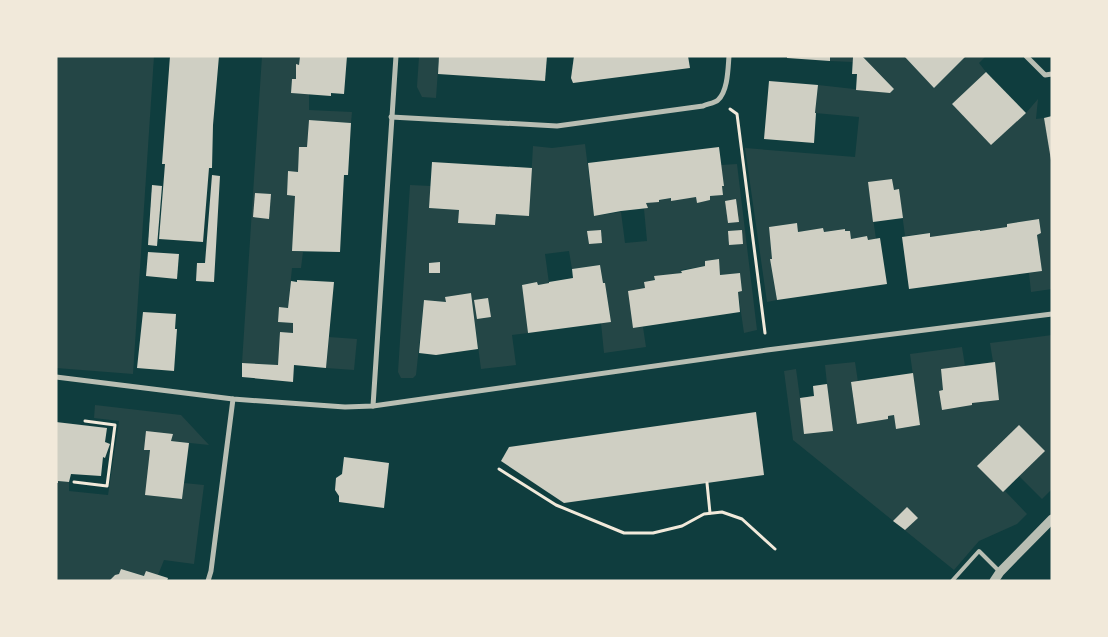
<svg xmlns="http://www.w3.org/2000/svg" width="1108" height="637" font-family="'DejaVu Sans',sans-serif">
<rect width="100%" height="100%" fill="#0f3d3e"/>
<g fill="#244646">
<polygon points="56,56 154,56 133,374 56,368"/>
<polygon points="262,56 300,56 299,65 296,65 296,79 292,79 291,93 309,94 309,110 352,112 351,123 309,120 307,147 299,147 298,172 288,172 287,195 295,196 293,251 303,252 301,268 292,268 288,308 279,307 278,322 293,323 293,333 278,365 242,363"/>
<polygon points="419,56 439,56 436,98 422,97 417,87"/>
<polygon points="830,56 854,56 853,62 830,61"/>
<polygon points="862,56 904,56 934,88 966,56 986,56 979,63 986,72 952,104 973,125 1026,113 1038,99 1036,119 1044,118 1052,159 1052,289 1031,292 1029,273 1042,271 1037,235 1041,232 1039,219 1007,224 1007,227 980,231 980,230 930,237 930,233 905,236 899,190 894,190 892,179 868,183 876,239 868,240 867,236 851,239 850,231 845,231 845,229 824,232 823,228 798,232 797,223 769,227 772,259 770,260 777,300 767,302 745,148 855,157 859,117 815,113 818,85 890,93 894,89"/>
<polygon points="585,144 594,216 621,212 625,243 647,241 644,209 647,208 646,203 671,198 696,197 697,202 710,200 710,196 723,195 722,186 724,185 721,165 737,164 757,330 744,333 738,292 742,291 740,273 720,275 718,259 705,261 705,266 681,270 682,273 644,282 645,288 633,328 643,327 646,347 604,353 601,323 611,322 605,283 603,283 600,265 572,269 569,251 545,254 549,283 538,285 537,282 522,285 528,333 512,335 516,365 481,369 471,293 446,297 446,302 424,300 416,375 413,378 401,378 398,372 410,185 431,186 429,208 459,210 458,223 495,225 496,214 529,216 533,146 552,148"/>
<polygon points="1052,335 1052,489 1042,499 1019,476 1005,491 1027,514 1017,524 979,541 954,570 793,440 784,371 796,369 800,398 814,396 813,386 827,384 825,365 855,362 858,382 851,383 857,423 888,419 888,416 894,415 896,429 920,425 910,354 962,347 965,366 993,362 990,343"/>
<polygon points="329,337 357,339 354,370 326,368"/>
<polygon points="95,405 181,415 209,445 171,441 172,435 144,450 150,450 146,495 182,499 184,483 204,485 194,564 164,560 158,575 144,576 121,569 119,574 115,575 109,581 56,581 56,483 58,483 58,481 69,482 69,491 108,495 119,421 94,418"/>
</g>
<g fill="#cfcfc3">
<polygon points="170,56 219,56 213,125 212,168 209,168 203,242 159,239 165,164 162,164"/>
<polygon points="300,56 347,56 344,94 331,93 331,96 291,93 292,79 296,79 296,64 299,65"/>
<polygon points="439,56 547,56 545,81 438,74"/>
<polygon points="574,56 688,56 690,68 573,83 571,78"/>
<polygon points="787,56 830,56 830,61 787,58"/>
<polygon points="862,56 894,89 890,93 856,90 857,74 852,74 853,57"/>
<polygon points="904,56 966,56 934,88"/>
<polygon points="986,72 1026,113 991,145 952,104"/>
<polygon points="769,81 818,85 815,113 816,113 814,143 764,139"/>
<polygon points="1052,116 1052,160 1051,160 1044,118"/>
<polygon points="309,120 351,123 348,175 344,175 340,252 292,251 295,196 287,195 288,171 298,172 299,147 307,147"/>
<polygon points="719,147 724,186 722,186 723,195 710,196 710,200 697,203 696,197 671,201 671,198 659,200 659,202 646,203 648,208 621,211 594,216 588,163"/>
<polygon points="432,162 532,168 529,216 496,214 495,225 458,223 459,210 429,208"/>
<polygon points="212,175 220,176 214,282 196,281 197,263 205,263"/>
<polygon points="892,179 894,190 899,189 903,218 873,222 868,182"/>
<polygon points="152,185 162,186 157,246 148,245"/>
<polygon points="255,193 271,194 269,219 253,217"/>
<polygon points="736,199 739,222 728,223 725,201"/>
<polygon points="1039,219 1041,233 1037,235 1042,271 909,289 902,237 930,233 930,237 980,230 980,231 1007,227 1007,224"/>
<polygon points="797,223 798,232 823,228 824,232 845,229 845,231 850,231 851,239 867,236 868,240 880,238 887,284 777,300 770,259 772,259 769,227"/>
<polygon points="601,230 602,243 589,244 587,231"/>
<polygon points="742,230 743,244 729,245 728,231"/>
<polygon points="148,252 179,254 177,279 146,276"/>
<polygon points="719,259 720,275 740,273 742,291 738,292 740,312 633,328 628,291 645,288 644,282 655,280 654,276 682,273 681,271 705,266 705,261"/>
<polygon points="440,262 440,273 429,273 429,263"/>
<polygon points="600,265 603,283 605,283 611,322 528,333 522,285 537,282 538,285 549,283 549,282 573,278 572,269"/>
<polygon points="297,280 334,282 326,368 294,365 293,382 242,377 242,363 278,365 280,332 293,333 293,323 278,322 279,307 288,308 291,281 297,282"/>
<polygon points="471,293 478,349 436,355 419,353 424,300 446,302 445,297"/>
<polygon points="488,298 491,317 477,319 474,300"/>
<polygon points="143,312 176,314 175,329 177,329 174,371 137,368"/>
<polygon points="995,362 999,400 972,403 972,405 942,410 939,391 943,390 941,369"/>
<polygon points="913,373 920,425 896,429 894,415 888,416 888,419 857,424 851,382"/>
<polygon points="827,384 833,431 804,434 800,398 814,396 813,386"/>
<polygon points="756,412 764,475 564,503 501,461 509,447"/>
<polygon points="56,422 107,428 105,442 110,444 105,458 103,457 101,476 71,474 69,482 58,481 58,483 56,483"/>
<polygon points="1019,425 1045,451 1003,492 977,466"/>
<polygon points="146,431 173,434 171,441 189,443 182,499 145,495 150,450 144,450"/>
<polygon points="344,457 389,463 384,508 339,502 339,496 335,490 336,478 342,474"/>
<polygon points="907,507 918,518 905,530 893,521"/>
<polygon points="121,569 144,576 146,571 168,578 167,581 109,581 115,575 119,574"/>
</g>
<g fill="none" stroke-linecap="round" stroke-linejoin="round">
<g stroke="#f1e9da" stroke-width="3">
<polyline points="730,109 737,114 765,333"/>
<polyline points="499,469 556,505 624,533 653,533 682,526 704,514 722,512 742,519 775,549"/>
<polyline points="74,482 107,486 115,425 85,421"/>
<polyline points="707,483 710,513"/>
</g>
<polyline stroke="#b8beb3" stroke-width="4" points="952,581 979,551 1000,572"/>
<g stroke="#b8beb3" stroke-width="5">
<polyline points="1026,56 1045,75 1052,74"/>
<path d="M391 117 557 126 703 106C707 104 715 103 718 100 728 91 728 68 729 56"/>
<polyline points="56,377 233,399 345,407 373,406 767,350 1052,314"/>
<polyline points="373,406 396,56"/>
<polyline points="208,581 211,571 233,399"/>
</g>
<polyline stroke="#b8beb3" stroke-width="9" points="994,581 1000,572 1052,519"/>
</g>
<rect width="1108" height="637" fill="none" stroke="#f1e9da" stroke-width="115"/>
</svg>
